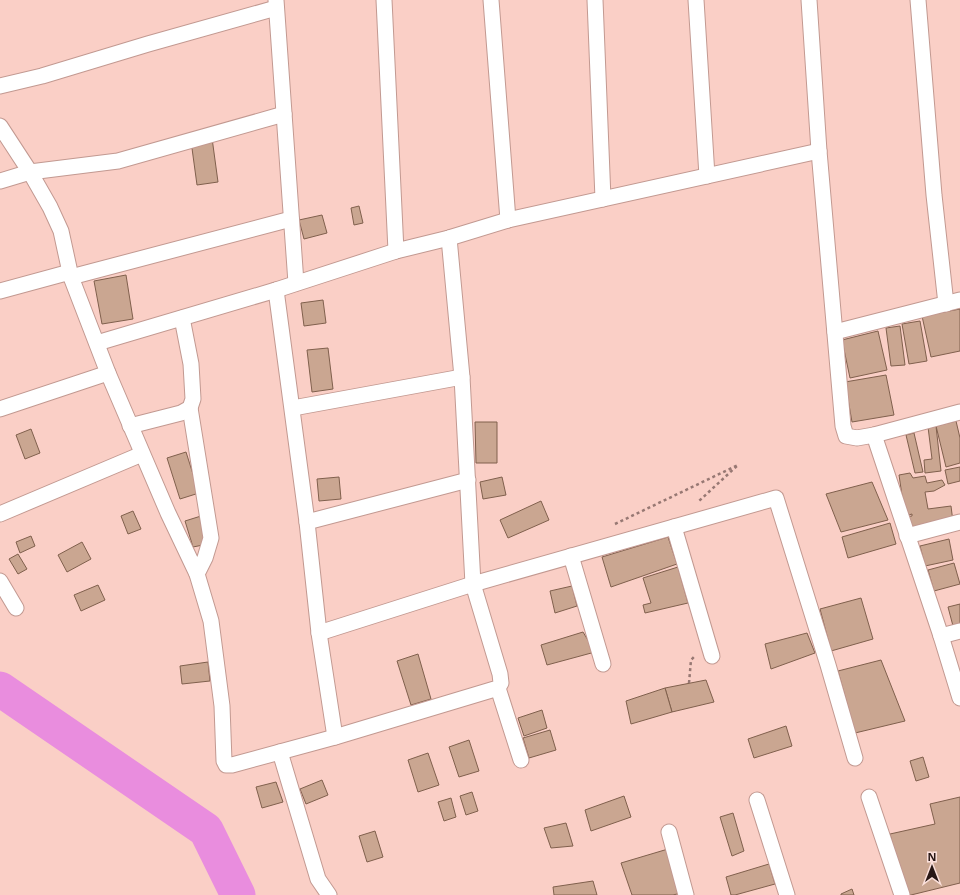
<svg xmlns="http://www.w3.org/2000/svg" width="960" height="895" font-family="'Noto Sans',sans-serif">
<rect width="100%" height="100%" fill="#facfc6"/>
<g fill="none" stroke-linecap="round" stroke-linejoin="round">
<polyline stroke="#e98dde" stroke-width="35" points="0,689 206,830 238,895"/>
</g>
<g fill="#caa691" stroke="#80604d">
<polygon points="212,138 218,182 197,185 191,141"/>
<polygon points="359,206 363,223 354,225 351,208"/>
<polygon points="322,215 327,233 304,239 299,220"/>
<polygon points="126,275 133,319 102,324 94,281"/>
<polygon points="323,300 326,323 304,326 301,303"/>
<polygon points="960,309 960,351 931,357 922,316"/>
<polygon points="920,321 927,361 909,364 902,324"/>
<polygon points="900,326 905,365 891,366 886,328"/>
<polygon points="878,331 887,370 850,378 842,340"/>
<polygon points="328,348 333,389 312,392 307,350"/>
<polygon points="886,375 894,415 852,422 845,382"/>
<polygon points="956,421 960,438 960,463 946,467 936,426"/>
<polygon points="475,422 497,422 497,463 476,463"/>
<polygon points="936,426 941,471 925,473 924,460 932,459 928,427"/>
<polygon points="31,429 40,453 25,459 16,435"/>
<polygon points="914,433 923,472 915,473 906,435"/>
<polygon points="186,452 199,493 180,499 167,458"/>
<polygon points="960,467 960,481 948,484 945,470"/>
<polygon points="910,473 913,478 925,476 927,483 942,480 945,485 934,491 925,492 928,509 951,506 953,522 906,530 904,517 912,516 912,514 905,516 899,475"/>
<polygon points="339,477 341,499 319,501 317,479"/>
<polygon points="502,477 506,495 483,499 480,482"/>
<polygon points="872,482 888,520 841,532 826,494"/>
<polygon points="541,501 549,520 508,538 500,520"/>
<polygon points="133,511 141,529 128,534 121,516"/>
<polygon points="201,516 208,544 193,547 185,521"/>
<polygon points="890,523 896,544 848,558 842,537"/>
<polygon points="31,536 35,546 20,553 16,542"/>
<polygon points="668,537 677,564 611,587 602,557"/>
<polygon points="949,539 953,560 925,566 920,546"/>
<polygon points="82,542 91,559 67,572 58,555"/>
<polygon points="18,554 27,569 18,574 9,559"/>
<polygon points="954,563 960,584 934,591 928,570"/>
<polygon points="678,567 688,603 645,613 643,605 651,603 643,578"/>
<polygon points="98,585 105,600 81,611 74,595"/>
<polygon points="572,586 577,606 555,613 550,591"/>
<polygon points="861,598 873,639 831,651 820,609"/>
<polygon points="960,604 960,624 953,626 948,607"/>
<polygon points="583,632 595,652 547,665 541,645"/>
<polygon points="807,633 815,653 771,669 765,644"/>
<polygon points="418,654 431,699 411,705 397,661"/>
<polygon points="881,660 905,721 855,733 838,671"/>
<polygon points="208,662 210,681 182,684 180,666"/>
<polygon points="706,680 714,702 672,712 665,688"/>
<polygon points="665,688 672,712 631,724 626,701"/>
<polygon points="542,710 547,728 524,736 518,718"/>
<polygon points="786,726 792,746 754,758 748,739"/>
<polygon points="550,730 556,750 529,758 523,738"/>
<polygon points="469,740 479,771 459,777 449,747"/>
<polygon points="428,753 439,785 418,792 408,760"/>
<polygon points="923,757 929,777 916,781 910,761"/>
<polygon points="322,780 328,795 306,804 300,789"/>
<polygon points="276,782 283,802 262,808 256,787"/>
<polygon points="472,792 478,811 466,815 460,796"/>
<polygon points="624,796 631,817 591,831 585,810"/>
<polygon points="960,797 960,883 911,895 905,895 890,834 935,824 930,804"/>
<polygon points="451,798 456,817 444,821 438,802"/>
<polygon points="733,813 744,851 732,856 720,817"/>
<polygon points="566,823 573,846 551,848 544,828"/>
<polygon points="375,831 383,857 367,862 359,836"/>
<polygon points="668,849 681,893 673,895 632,895 621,863"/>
<polygon points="769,864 775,884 735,895 731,895 726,877"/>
<polygon points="593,881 597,895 554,895 553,887"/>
<polygon points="852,889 854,895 841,895 841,894"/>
</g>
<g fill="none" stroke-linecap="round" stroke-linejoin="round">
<defs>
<g id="minor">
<polyline points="276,0 296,283"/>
<polyline points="384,0 396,251"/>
<polyline points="491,0 508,220"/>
<polyline points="595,0 603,199"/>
<polyline points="696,0 707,176"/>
<polyline points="809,0 819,151 843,426 846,436 857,438 874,435 960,412"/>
<polyline points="918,0 934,195 946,304"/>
<polyline points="0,86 42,76 148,44 276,8"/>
<polyline points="0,126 30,172 50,207 61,231 71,277 108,373 168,513 197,574 211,621 222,706 224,761 226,765 232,765 335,737 498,688 501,683 500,674 473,584 462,377 449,238"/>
<polyline points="0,181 30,172 118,161 284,114"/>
<polyline points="71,277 291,219"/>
<polyline points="276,290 307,522 319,633 335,737"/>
<polyline points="0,291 70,272"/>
<polyline points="835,332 960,300"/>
<polyline points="97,343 276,290 396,251 449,238 508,220 819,151"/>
<polyline points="190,408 211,538 205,558 197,574"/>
<polyline points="293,408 462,377"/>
<polyline points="0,409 108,373"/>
<polyline points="130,426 181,413 190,408 193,399 191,364 182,318"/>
<polyline points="874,435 941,636 960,698"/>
<polyline points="0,514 142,454"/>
<polyline points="307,522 468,480"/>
<polyline points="674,527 712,656"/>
<polyline points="907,536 960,522"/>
<polyline points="571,556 603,664"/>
<polyline points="0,581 16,608"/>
<polyline points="319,633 473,584 776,498 828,665 855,758"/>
<polyline points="941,636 960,631"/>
<polyline points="498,688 521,760"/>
<polyline points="280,752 318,879 329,895"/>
<polyline points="869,797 902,895"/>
<polyline points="757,800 787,895"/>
<polyline points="669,832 686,895"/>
</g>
</defs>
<use href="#minor" stroke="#c29991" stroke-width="17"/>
<g stroke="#977873" stroke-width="2.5" stroke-dasharray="3 3" stroke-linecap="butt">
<polyline points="615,524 738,465 699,501"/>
<polyline points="689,683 691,660 694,657"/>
</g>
<use href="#minor" stroke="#fff" stroke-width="15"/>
</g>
<g transform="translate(932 867)" stroke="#fbe0db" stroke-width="3" paint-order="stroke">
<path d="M0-3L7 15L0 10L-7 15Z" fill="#271715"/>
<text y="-6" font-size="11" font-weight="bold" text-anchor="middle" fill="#271715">N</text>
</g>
</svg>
